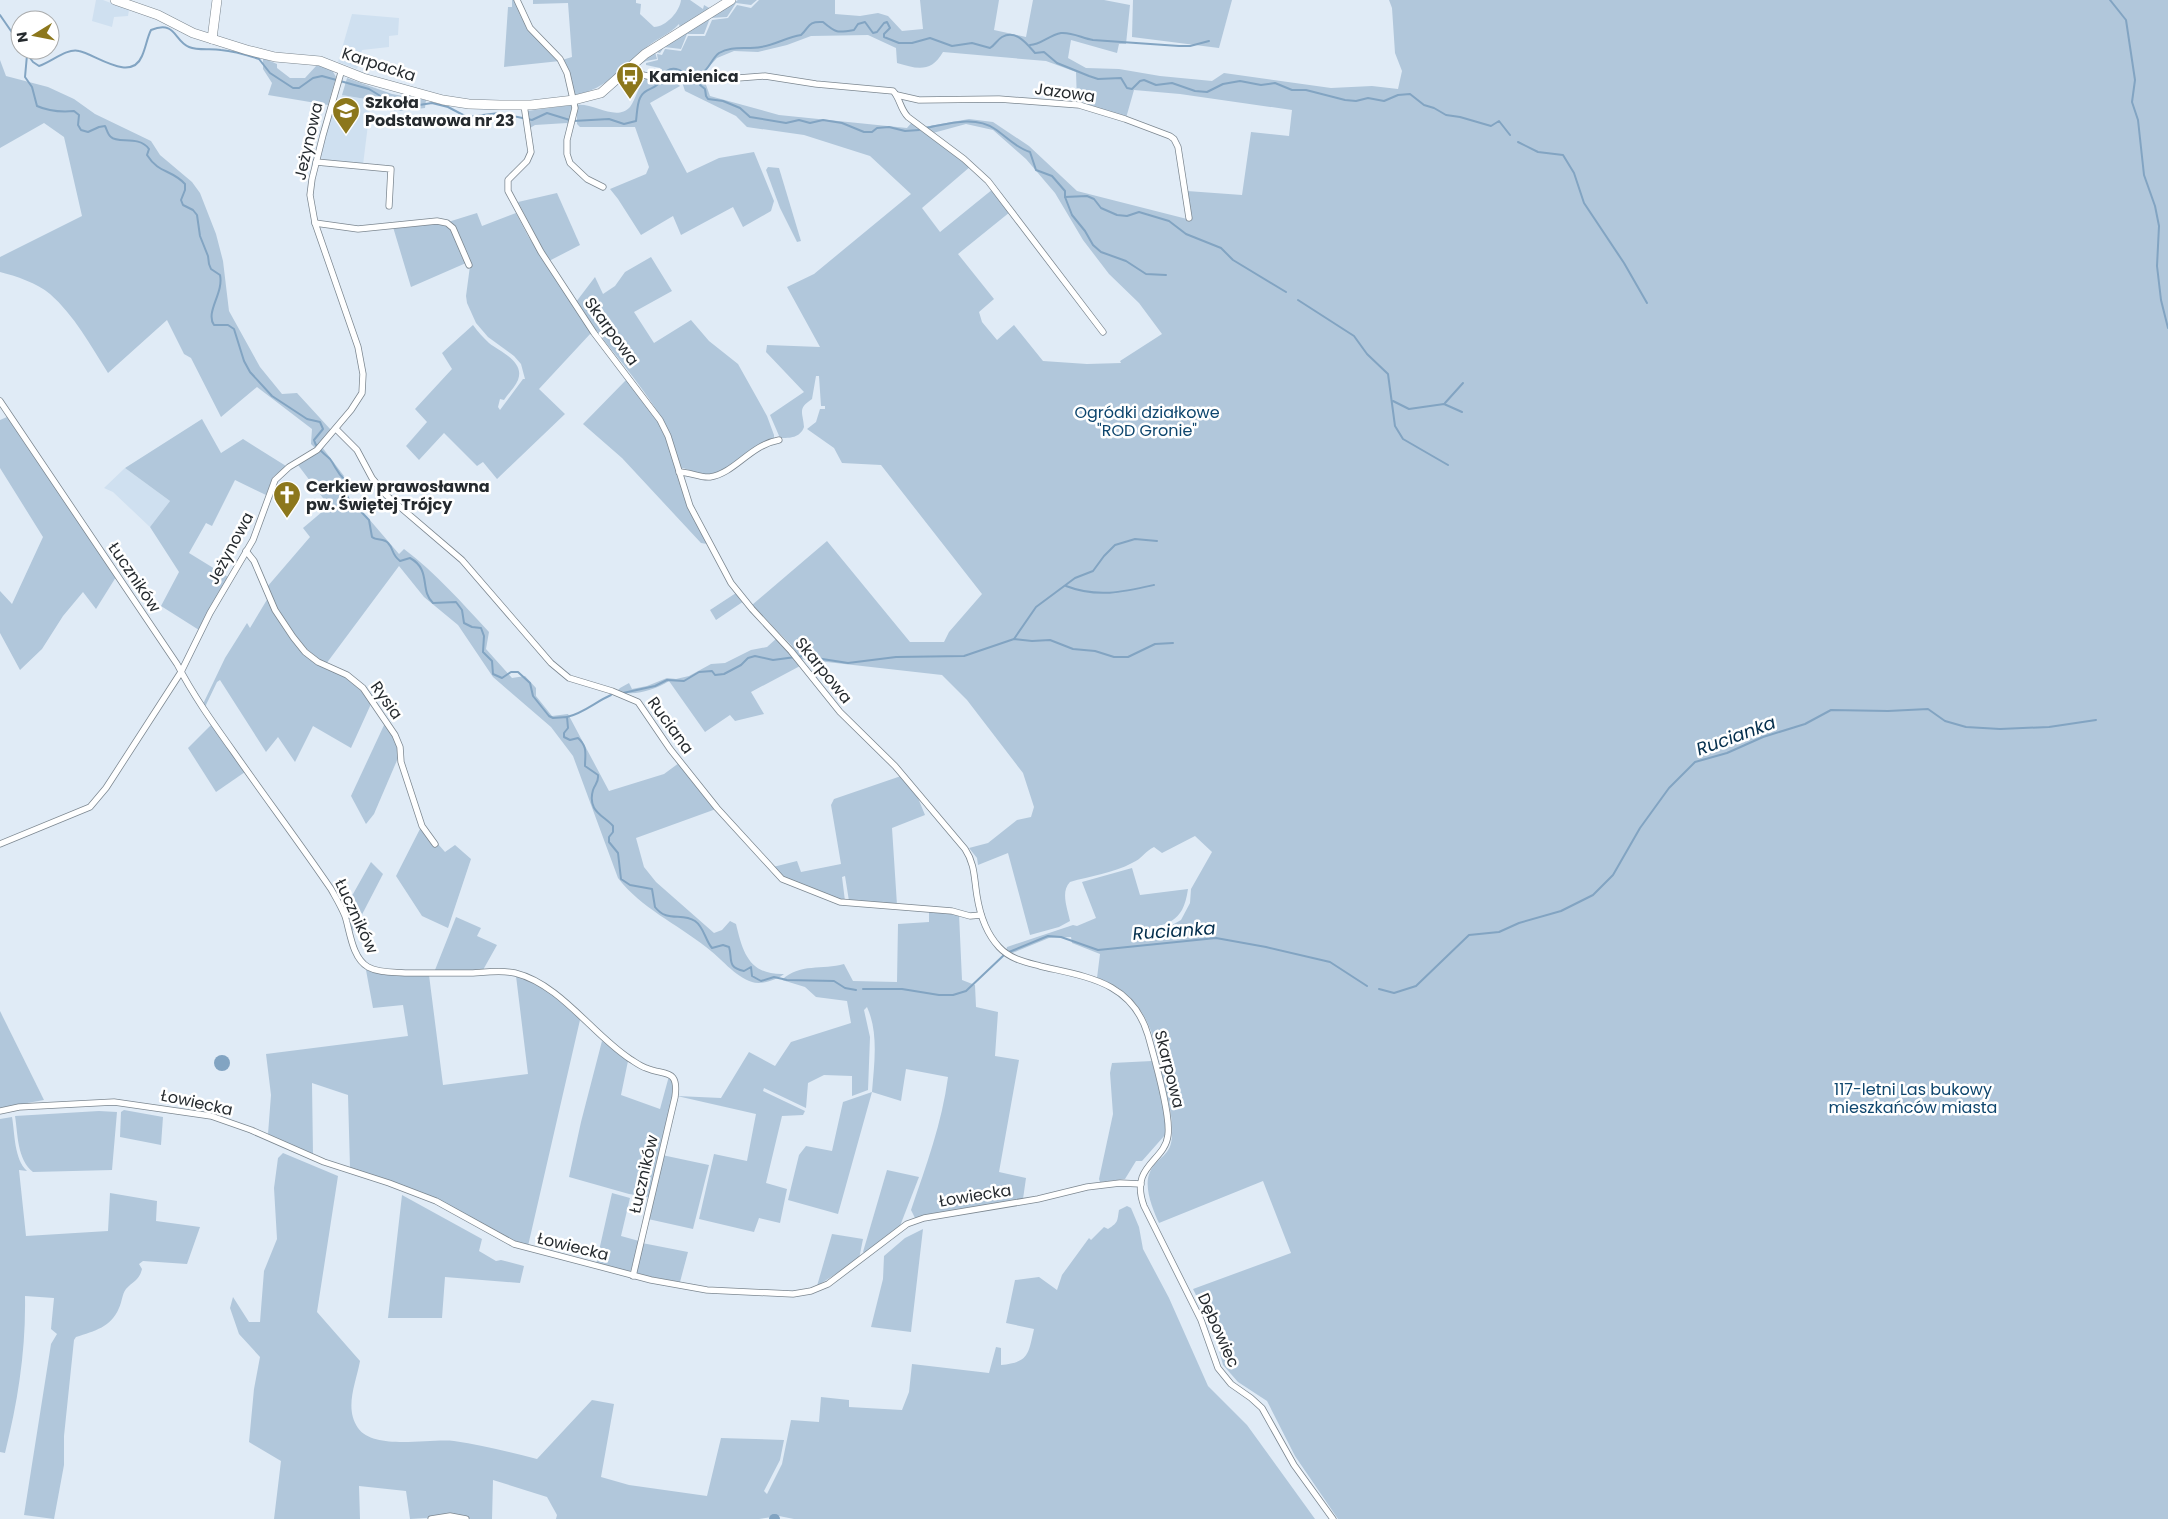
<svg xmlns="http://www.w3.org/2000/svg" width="2168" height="1519" font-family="Poppins,sans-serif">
<rect width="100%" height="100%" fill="#e0ebf6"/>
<g fill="#cfe0f0">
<polygon points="96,0 103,0 129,10 128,16 114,17 112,27 92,21"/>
<polygon points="352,14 399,18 398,35 389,36 389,47 362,50 357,69 338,62"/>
<polygon points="342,95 371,100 363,165 323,161 319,159 332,111 335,107 339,106"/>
<polygon points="125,468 170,501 150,527 113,492 104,488"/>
</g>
<g fill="#b1c7db">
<polygon points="512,0 515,0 529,29 560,61 504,67 508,7 512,7"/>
<path d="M533 0H636V3L641 4 640 14 654 27C666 27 680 11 681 0H690L703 9 704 5 711 9 680 28 679 24C670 34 658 38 648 46 622 66 608 89 575 95L562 60 572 57 568 3 533 4Z"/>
<polygon points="738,0 757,0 751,5 736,3 727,17 710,18 704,34 687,34 681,49 664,47 660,53 655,52 657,59 646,61 639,65 639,70 638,65 648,56"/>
<path d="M759 0H835V14L860 16 878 13 888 16 902 31 923 29 920 0H999L994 30 1026 37 1033 0H1104L1130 5 1126 44H1119L1117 53 1071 40 1068 58 1086 68 1119 69 1160 76 1212 81 1224 73 1331 88 1372 86 1398 89 1402 71 1395 53 1392 8 1389 0H2168V1519H1338L1295 1456 1267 1401 1238 1382 1223 1365 1213 1329 1193 1289 1291 1253 1263 1181 1159 1223C1153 1210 1143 1186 1150 1172 1157 1156 1172 1157 1172 1134 1173 1117 1168 1100 1164 1084 1155 1038 1148 995 1097 978L1100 954 1072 943 1071 937 1049 938 1010 954 1006 951 1007 947 1073 925 1077 926 1096 918 1082 882 1132 868 1140 895 1188 889C1183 925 1167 923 1137 932L1138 935 1172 925 1181 920 1190 903 1191 889 1212 852 1195 836 1162 853 1154 847C1145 851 1142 859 1132 863 1114 873 1090 876 1070 882 1060 892 1068 910 1070 921L1059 927 1030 935 1008 853 978 865 977 858 969 848 988 843 1017 820 1031 817 1034 807 1023 773 967 700 942 675 800 659 792 646 752 605 827 541 910 642H944L949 632 982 594 881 465 842 463 834 448 807 429 816 422 820 409H825V406H821L819 376H816L812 399C797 409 803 412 804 427 800 438 790 438 780 438L770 415 804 392 766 352 767 345 820 347 787 287 814 274 911 194 870 156 804 135 747 127 736 116 685 91 682 82H705L710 96 779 115 907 128 912 122 971 166 922 208 940 232 993 189 1010 212 958 254 994 299 979 312 982 322 997 340 1014 325 1043 361 1087 364 1121 363 1120 361 1162 334 1139 303 1109 274 1083 240 1055 193 1026 159 993 130 966 124 933 133 924 127 969 119 993 122 1029 146 1077 191 1191 220 1187 191 1242 195 1251 132 1289 136 1292 110 1180 94 1134 90 1126 118 1088 105 1085 101 1077 103 1076 72 1046 61 943 52C931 73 917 69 897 63L896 48 868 35 811 36 787 45 758 52 734 51 717 58 705 71 709 78 670 75V73L660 72V68L646 65V63L658 60 657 54 662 55 665 49 681 51 688 36H705L712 20 728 18 737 5 751 8Z"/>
<polygon points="1133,0 1232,0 1219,48 1132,37"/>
<polygon points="263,58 277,64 277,68 290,78 305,78 317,65 332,70 336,77 328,105 268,95 272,83 263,69"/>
<path d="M0 60 6 76 48 87 74 99 95 114 151 141 160 155 192 182 200 193 216 234 223 261 229 311 260 367 282 394 297 393 331 430 315 448 311 444 312 429 257 387 221 417 191 358 184 354 167 320 108 373C91 346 74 315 50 294 37 283 16 276 0 272V257L82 216 64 137 44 123 0 148Z"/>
<polygon points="347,78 392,94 426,100 425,108 400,111 386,109 371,100 342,95"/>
<path d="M645 79C656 80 673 77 680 86L650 103 687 173 719 158 754 152 774 201 771 211 743 227 733 207 681 235 673 216 641 235 618 199 610 189 646 174 649 167 635 127H580L577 124V105C595 103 616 122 630 107 636 99 638 86 645 79Z"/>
<polygon points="572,105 569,125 567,123 535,125 530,128 527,111"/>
<polygon points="768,167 779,168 801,241 797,242 780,208 766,170"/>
<polygon points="557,193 580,245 549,261 518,202"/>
<path d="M477 213 482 226 516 213 528 236 591 333 539 389 565 414 497 479 483 462 477 466 444 433 419 460 406 446 427 422 415 409 452 369 442 353 473 325C478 332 483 337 489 343 500 352 525 361 518 380 515 387 508 394 504 400L500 399 498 407 500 410 523 379H525L521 364 514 356 488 337 476 323 467 303 466 296 470 266 448 222Z"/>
<path d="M437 222C456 226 459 246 466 263L411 287 393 227Z"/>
<path d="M651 257 672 291 634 312 654 343 691 320 709 341 738 364 767 416 774 435V438C754 445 726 474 708 475 699 475 690 469 681 468 675 453 673 437 664 422 639 379 603 343 576 302L595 277 603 294 615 286 625 272Z"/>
<polygon points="627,379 662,428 689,507 707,544 701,543 622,458 583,424"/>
<polygon points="7,417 116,577 96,609 83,592 63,616 42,649 20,670 0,633 0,591 12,604 43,537 0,468 0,420"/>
<polygon points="202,419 221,453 243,439 286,466 273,477 266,495 235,480 212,526 206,523 189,553 228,577 199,630 161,606 179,572 150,527 170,501 125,468"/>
<path d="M322 447 344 476 338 484 354 512H363L399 554 404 549C436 573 462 603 489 632L486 649 512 678 525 676 536 688V696L552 716 568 714 609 791 664 774 679 763 716 809 636 838 644 867 656 882 714 933 722 930 730 921 736 924C743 954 750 975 784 974 777 980 761 985 752 982 734 976 721 958 706 947 677 924 641 908 618 878L573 756 551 727 493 677 458 625 424 597 399 566 326 664C294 642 282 622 267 587L310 537 303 528 329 506 298 465 311 457Z"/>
<polygon points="736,593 744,601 716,620 710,610"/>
<path d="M268 598C276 617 288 639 304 653 329 673 352 673 371 704L351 748 313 726 295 762 278 737 266 752 220 680 217 682 205 707 203 704 225 658 247 623 250 628Z"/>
<path d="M777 638 800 666 751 692 764 714 735 721 730 715 705 732 669 681C655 690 633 697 617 691L620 688 629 683 632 689 647 686 667 678 676 679 689 676 711 664 725 663 751 650 767 647Z"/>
<path d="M385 723C392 734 398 744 398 758L374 814 366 824 351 796Z"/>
<polygon points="212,724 245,772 216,792 188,748"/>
<polygon points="901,776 918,798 925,815 892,828 897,905 849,901 845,876 842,877 845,901 783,877 773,867 797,861 801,872 841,864 831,805 834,799"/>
<polygon points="421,827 435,846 438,844 445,852 455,845 471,859 448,928 422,916 396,876"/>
<polygon points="371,862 383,874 354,930 351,931 344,910"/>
<path d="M929 910 959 914 962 980 975 985 976 1007 998 1012 995 1056 1019 1060 999 1172 1026 1178 1023 1199 915 1218 911 1210C926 1166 942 1123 948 1077L906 1069 901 1101 872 1092 838 1214 788 1200 799 1155 806 1146 832 1151 843 1102 872 1092C874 1065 879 1033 867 1007L864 1010 870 1037 868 1090 852 1096V1076L824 1075 808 1083 806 1108 764 1088 763 1091 805 1111 803 1115 782 1116 766 1183 787 1189 780 1223 759 1218 754 1232 699 1219 714 1154 747 1161 756 1114 677 1096 721 1098 749 1052 775 1066 791 1042 851 1023 847 1001 816 997 805 987 782 980C799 963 823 970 844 964L853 981 897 982 898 924 929 922Z"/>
<polygon points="456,917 481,928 477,936 497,945 483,970 437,972 435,970"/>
<path d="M366 970 429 975 443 1085 528 1074 516 976C542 984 562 1001 580 1020L528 1246 503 1237 434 1198 350 1168 348 1095 312 1083 313 1155 268 1134 271 1095 266 1054 408 1036 403 1005 373 1008Z"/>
<polygon points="0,1011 44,1100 0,1108"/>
<polygon points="602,1041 628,1061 621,1095 660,1109 669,1076 675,1084 650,1195 648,1197 629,1194 569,1177 581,1122"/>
<polygon points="1152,1061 1165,1113 1165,1135 1142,1161 1136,1161 1125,1179 1100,1182 1099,1179 1113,1114 1110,1073 1112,1063"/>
<polygon points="124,1110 163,1117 161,1145 120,1137 121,1112"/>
<path d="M99 1111 117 1112 112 1170 33 1172C17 1159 18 1135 15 1116Z"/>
<path d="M12 1117C15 1134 14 1159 27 1171L19 1170 26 1236 108 1231 110 1193 157 1201 156 1221 200 1227 187 1264 143 1261 139 1264 142 1269C139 1281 133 1281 126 1289 122 1294 122 1302 119 1308 111 1327 95 1331 76 1337L74 1340 64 1436V1465L54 1519 24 1515 51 1344 57 1334 51 1329 54 1298 25 1296C26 1350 18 1401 5 1453L0 1452V1119Z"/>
<path d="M283 1153 338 1176 317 1312 360 1361C356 1383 344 1408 358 1428 374 1451 430 1438 454 1441 482 1445 509 1452 537 1459L592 1400 614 1404 601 1477 629 1485 707 1496 721 1438 784 1440 780 1460 764 1491 767 1494 782 1464 791 1420 819 1422 821 1397 849 1400V1407L902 1410 909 1392 912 1364 989 1373 996 1347 1001 1348V1365C1029 1362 1028 1355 1034 1329L1006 1323 1015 1280 1039 1277 1057 1290 1062 1275 1089 1238 1091 1240 1104 1227 1108 1229C1119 1222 1117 1221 1119 1210L1127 1206 1131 1208 1139 1227 1143 1249 1169 1298 1208 1386 1247 1425 1315 1519H794L779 1516 759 1519H556L557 1515 547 1497 493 1480 492 1519H471L455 1516 410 1519 406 1491 359 1486 360 1519H274L281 1461 249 1442 254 1389 260 1357 239 1334 230 1308 233 1297 249 1322H260L264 1271 277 1239 274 1188 278 1158Z"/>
<polygon points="662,1155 709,1165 693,1229 648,1219"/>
<polygon points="887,1170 919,1177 900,1226 865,1254 863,1252"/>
<polygon points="612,1193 630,1198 621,1236 639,1241 630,1273 596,1264"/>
<polygon points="402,1195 482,1239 479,1251 496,1261 501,1260 524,1266 520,1283 445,1277 442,1318 388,1318"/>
<polygon points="923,1229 911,1332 871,1327 883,1279 884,1256 905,1238"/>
<polygon points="832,1234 863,1239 859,1259 817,1286"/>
<polygon points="642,1243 688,1252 680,1282 636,1274"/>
</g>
<circle fill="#82a4c2" cx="222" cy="1063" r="8"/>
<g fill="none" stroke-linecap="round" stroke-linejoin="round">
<g stroke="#82a4c2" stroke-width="2">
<polyline points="2110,0 2126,20 2135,80 2132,102 2138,120 2144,175 2155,206 2159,226 2157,266 2161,300 2168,328"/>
<polyline points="0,15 20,44"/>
<path d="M1030 45C1041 45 1049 35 1061 33 1072 32 1082 38 1093 40L1179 46H1190L1209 41"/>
<path d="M24 50 33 62 39 66C52 62 66 48 79 51 95 54 131 83 142 56 146 47 147 38 151 30 176 20 174 41 189 47 199 51 211 48 221 50 234 51 247 55 259 59L270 73 293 88H299L313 78 322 76 369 89 400 108 432 103 448 107 467 117 499 113 532 120 547 113 573 121 609 119 624 124 636 121C637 114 637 104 640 98 644 89 651 90 657 85 665 79 663 67 676 69 684 71 692 79 702 73 709 69 712 58 719 53 732 45 747 50 761 47 775 45 787 37 801 35 810 27 807 21 823 22 836 33 837 33 854 30L858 24 865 22 873 33 877 32 884 23 887 22 890 28 884 34V37L899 43H912L930 38 952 46 972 43 990 48C995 45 997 40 1002 37 1016 29 1027 44 1035 53L1044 52 1057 63 1089 76 1098 79 1121 78 1127 88 1132 89 1140 81 1144 80 1156 85 1172 83 1195 91 1207 92 1223 84 1240 81 1261 85 1275 83 1292 90H1306L1345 100 1356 101 1368 98 1384 101 1398 95 1410 94 1424 105 1434 108 1446 115 1460 117 1491 126 1499 121 1510 135"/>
<path d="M27 55 25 77 32 87 37 106C48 111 62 112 74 111L79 115 78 125 81 130 88 132 99 127 105 126C107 130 108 135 111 137 118 144 139 135 149 149L147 155C159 174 171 169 185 184V190L181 200 183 205 193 210 197 215 200 236 208 256 209 264 211 269 220 275C224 293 205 312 214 325H228L234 329 244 361 250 372 272 396 307 419 320 422 323 429 314 440C316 449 324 453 330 459 336 467 336 472 345 480L344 487 348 498 369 520 372 537C377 541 384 538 388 543 394 549 391 554 400 561L410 558C432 570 419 590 433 603L456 602 462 610 464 623 472 627 481 628 484 636 483 652 492 661 493 674 502 678 511 672H518L530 683 533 696 549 716 553 718 567 717 568 728 564 733V737L570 740 578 738C588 747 585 754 585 766L598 775C599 782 595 784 593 790 587 811 603 815 613 826V832L609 837V842L618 853 621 879 630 885 652 889 655 907C667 923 682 912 695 921 704 927 705 940 712 948L723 945 729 947C733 959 726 967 744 971L751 967 752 976 761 981 774 977 787 980 834 981 845 988 856 990"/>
<polyline points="700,85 705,89 706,96 708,99 723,101 740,108 750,117 786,123 799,120 810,123 823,120 842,123 864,132 872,132 877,128 889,127 905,131 919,130"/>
<path d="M926 128C947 124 975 115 995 129 1007 137 1016 148 1030 152L1036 170 1052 176 1065 191V197L1087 196 1094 199 1101 208 1117 215 1127 216 1139 212 1169 221 1186 234 1221 248 1233 260 1286 292"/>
<polyline points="1518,142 1538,152 1563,155 1574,173 1584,203 1624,263 1647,303"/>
<polyline points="1065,197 1072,215 1085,231 1093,245 1101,252 1126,261 1146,274 1166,275"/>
<polyline points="1298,300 1354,336 1367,354 1388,374 1395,426 1403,439 1448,465"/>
<polyline points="1393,401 1409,409 1444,404 1462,412"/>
<polyline points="1445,403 1463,383"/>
<path d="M1066 586C1097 598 1123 592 1154 585"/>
<polyline points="1014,639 1036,607 1075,578 1093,571 1104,556 1115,545 1135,539 1157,541"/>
<polyline points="623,693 655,686 667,680 684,681 699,672 712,671 715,675 724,674 741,665 748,658 755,656 773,660 803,656 848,663 896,657 964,656 1014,639 1032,641 1050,640 1073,649 1095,651 1114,657 1128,657 1155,644 1173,643"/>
<path d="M567 717C584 713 595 702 611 695"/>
<polyline points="1009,952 1048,936 1061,937 1098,950 1216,938 1266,947 1330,962 1367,986"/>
<polyline points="863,989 902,989 939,995 953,995 966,991 1004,955"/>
<polyline points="1379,989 1394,993 1416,986 1469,935 1499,932 1519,923 1561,911 1593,895 1613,875 1640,828 1669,788 1695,762 1727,753 1763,737 1805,724 1831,710 1888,711 1928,709 1945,721 1966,727 2000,729 2049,727 2096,720"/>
</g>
<polyline stroke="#82a4c2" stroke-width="10" points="774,1519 775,1519"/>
<defs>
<g id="street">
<polyline points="517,0 530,28 560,59 567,73 575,108 567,140 567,154 570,163 587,179 603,187"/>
<path d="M631 67 643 75 652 77 712 80 765 76 816 84 893 91C900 98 900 109 908 117L964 159 988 181 1103 332"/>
<polyline points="897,95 919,100 999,99 1079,105 1125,119 1170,136 1174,139 1178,147 1189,218"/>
<path d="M524 105 531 152 527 161 508 180V191L541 252 594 333 660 420 668 436 690 506 731 583 752 609 791 651 840 712 895 766 965 849C975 864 974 878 977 896 980 915 986 933 999 947 1010 959 1025 962 1040 966 1086 977 1132 981 1148 1035 1154 1057 1171 1114 1168 1135 1165 1162 1129 1165 1144 1206L1201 1320 1218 1368 1231 1384 1251 1398 1262 1408 1294 1465 1333 1519"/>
<polyline points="316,162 391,169 389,206"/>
<polyline points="315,223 358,229 437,221 447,223 453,228 469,265"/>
<path d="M0 401 177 664C193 695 213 723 233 751 265 797 299 842 331 889 336 898 341 906 345 916 350 931 352 958 368 967 379 973 393 972 405 973 428 973 450 973 473 973 487 972 502 970 515 973 560 984 592 1034 630 1059 635 1062 640 1066 646 1068 665 1076 679 1068 675 1097L633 1276"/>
<polyline points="336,429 357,450 372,478 386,495 462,560 551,663 569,678 612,691 638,702 670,749 717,808 782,879 840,902 952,911 970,916 981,915"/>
<path d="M679 472C690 472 700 478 710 477 735 473 750 445 779 440"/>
<polyline points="246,551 254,561 275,610 293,637 305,652 318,662 347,675 363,688 395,735 400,747 401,762 422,826 435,844"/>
<polyline points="0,844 90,807 106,788 181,672 210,613 253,540 275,480 289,467 317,450 351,410 362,393 363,374 358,347 315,223 310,195 312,179 323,135 342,69"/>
<polyline points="0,1111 19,1107 114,1102 211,1116 251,1130 324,1162 389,1183 436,1201 514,1244 651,1280 707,1290 793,1294 811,1291 828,1284 907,1224 924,1218 1038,1199 1087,1187 1120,1183 1141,1184"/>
<polyline points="431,1519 450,1516 466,1519"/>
</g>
<g id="secondary">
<polyline points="115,0 158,15 193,33 247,50 275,57 320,61 363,78 443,100 469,104 500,105 531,105 574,100 601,93 645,54 731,0"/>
<polyline points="212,39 217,0"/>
</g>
</defs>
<use href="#street" stroke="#7c8790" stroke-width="7"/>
<use href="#secondary" stroke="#7c8790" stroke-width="10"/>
<use href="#street" stroke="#fff" stroke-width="5.5"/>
<use href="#secondary" stroke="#fff" stroke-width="9"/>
</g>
<defs>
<symbol id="bus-pin" viewBox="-11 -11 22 30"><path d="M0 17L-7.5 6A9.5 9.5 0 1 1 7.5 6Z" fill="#8c771c" stroke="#fff"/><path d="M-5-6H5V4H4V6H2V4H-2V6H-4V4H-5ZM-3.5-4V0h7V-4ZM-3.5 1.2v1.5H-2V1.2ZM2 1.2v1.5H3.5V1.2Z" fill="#fff"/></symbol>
<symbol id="school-pin" viewBox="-11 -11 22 30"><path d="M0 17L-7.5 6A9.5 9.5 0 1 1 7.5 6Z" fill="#8c771c" stroke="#fff"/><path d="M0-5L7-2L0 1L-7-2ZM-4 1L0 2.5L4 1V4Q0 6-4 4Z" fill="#fff"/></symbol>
<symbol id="church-pin" viewBox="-11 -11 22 30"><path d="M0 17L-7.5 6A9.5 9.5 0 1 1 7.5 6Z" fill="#8c771c" stroke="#fff"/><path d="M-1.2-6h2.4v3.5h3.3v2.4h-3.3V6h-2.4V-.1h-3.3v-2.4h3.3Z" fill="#fff"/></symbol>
</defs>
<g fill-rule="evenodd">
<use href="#bus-pin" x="614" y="60" width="32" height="43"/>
<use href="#school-pin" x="330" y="95" width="32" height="43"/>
<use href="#church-pin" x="271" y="479" width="32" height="43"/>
</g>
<g text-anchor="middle" stroke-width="5" stroke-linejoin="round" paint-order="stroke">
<g font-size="16" fill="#252a2e" stroke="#fff">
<text transform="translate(379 64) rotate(18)" y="6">Karpacka</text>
<text transform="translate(1065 92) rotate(8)" y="6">Jazowa</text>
<text transform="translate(308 141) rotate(-77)" y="6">Jeżynowa</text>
<text transform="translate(612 331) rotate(54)" y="6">Skarpowa</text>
<text transform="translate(230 548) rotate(-62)" y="6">Jeżynowa</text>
<text transform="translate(135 577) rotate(56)" y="6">Łuczników</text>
<text transform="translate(824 670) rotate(51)" y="6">Skarpowa</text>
<text transform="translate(387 700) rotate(55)" y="6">Rysia</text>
<text transform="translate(671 725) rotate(54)" y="6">Ruciana</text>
<text transform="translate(357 916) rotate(65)" y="6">Łuczników</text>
<text transform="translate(1170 1069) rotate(76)" y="6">Skarpowa</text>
<text transform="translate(197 1102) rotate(12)" y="6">Łowiecka</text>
<text transform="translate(643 1174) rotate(-77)" y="6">Łuczników</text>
<text transform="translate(975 1195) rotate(-9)" y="6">Łowiecka</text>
<text transform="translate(573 1246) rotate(14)" y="6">Łowiecka</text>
<text transform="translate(1219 1330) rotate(66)" y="6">Dębowiec</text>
</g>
<g font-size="16" font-weight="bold" fill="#252a2e" stroke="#fff" text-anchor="start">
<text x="649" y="82">Kamienica</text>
<text x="365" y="108">Szkoła<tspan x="365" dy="18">Podstawowa nr 23</tspan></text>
<text x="306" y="492">Cerkiew prawosławna<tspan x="306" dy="18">pw. Świętej Trójcy</tspan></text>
</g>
<g font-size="16" fill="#0e466e" stroke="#fff">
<text x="1147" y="418">Ogródki działkowe<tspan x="1147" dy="18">"ROD Gronie"</tspan></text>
<text x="1913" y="1095">117-letni Las bukowy<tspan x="1913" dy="18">mieszkańców miasta</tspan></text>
</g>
<g font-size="18" font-style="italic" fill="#042e4c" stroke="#fff">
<text transform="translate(1736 736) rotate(-20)" y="6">Rucianka</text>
<text transform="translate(1174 931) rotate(-4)" y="6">Rucianka</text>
</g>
</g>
<g transform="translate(35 35) rotate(260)"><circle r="24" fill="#ffffff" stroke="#a8aaab"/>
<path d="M0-4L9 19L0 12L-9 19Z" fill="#8c771c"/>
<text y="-8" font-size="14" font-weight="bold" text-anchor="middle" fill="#252a2e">N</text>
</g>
</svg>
